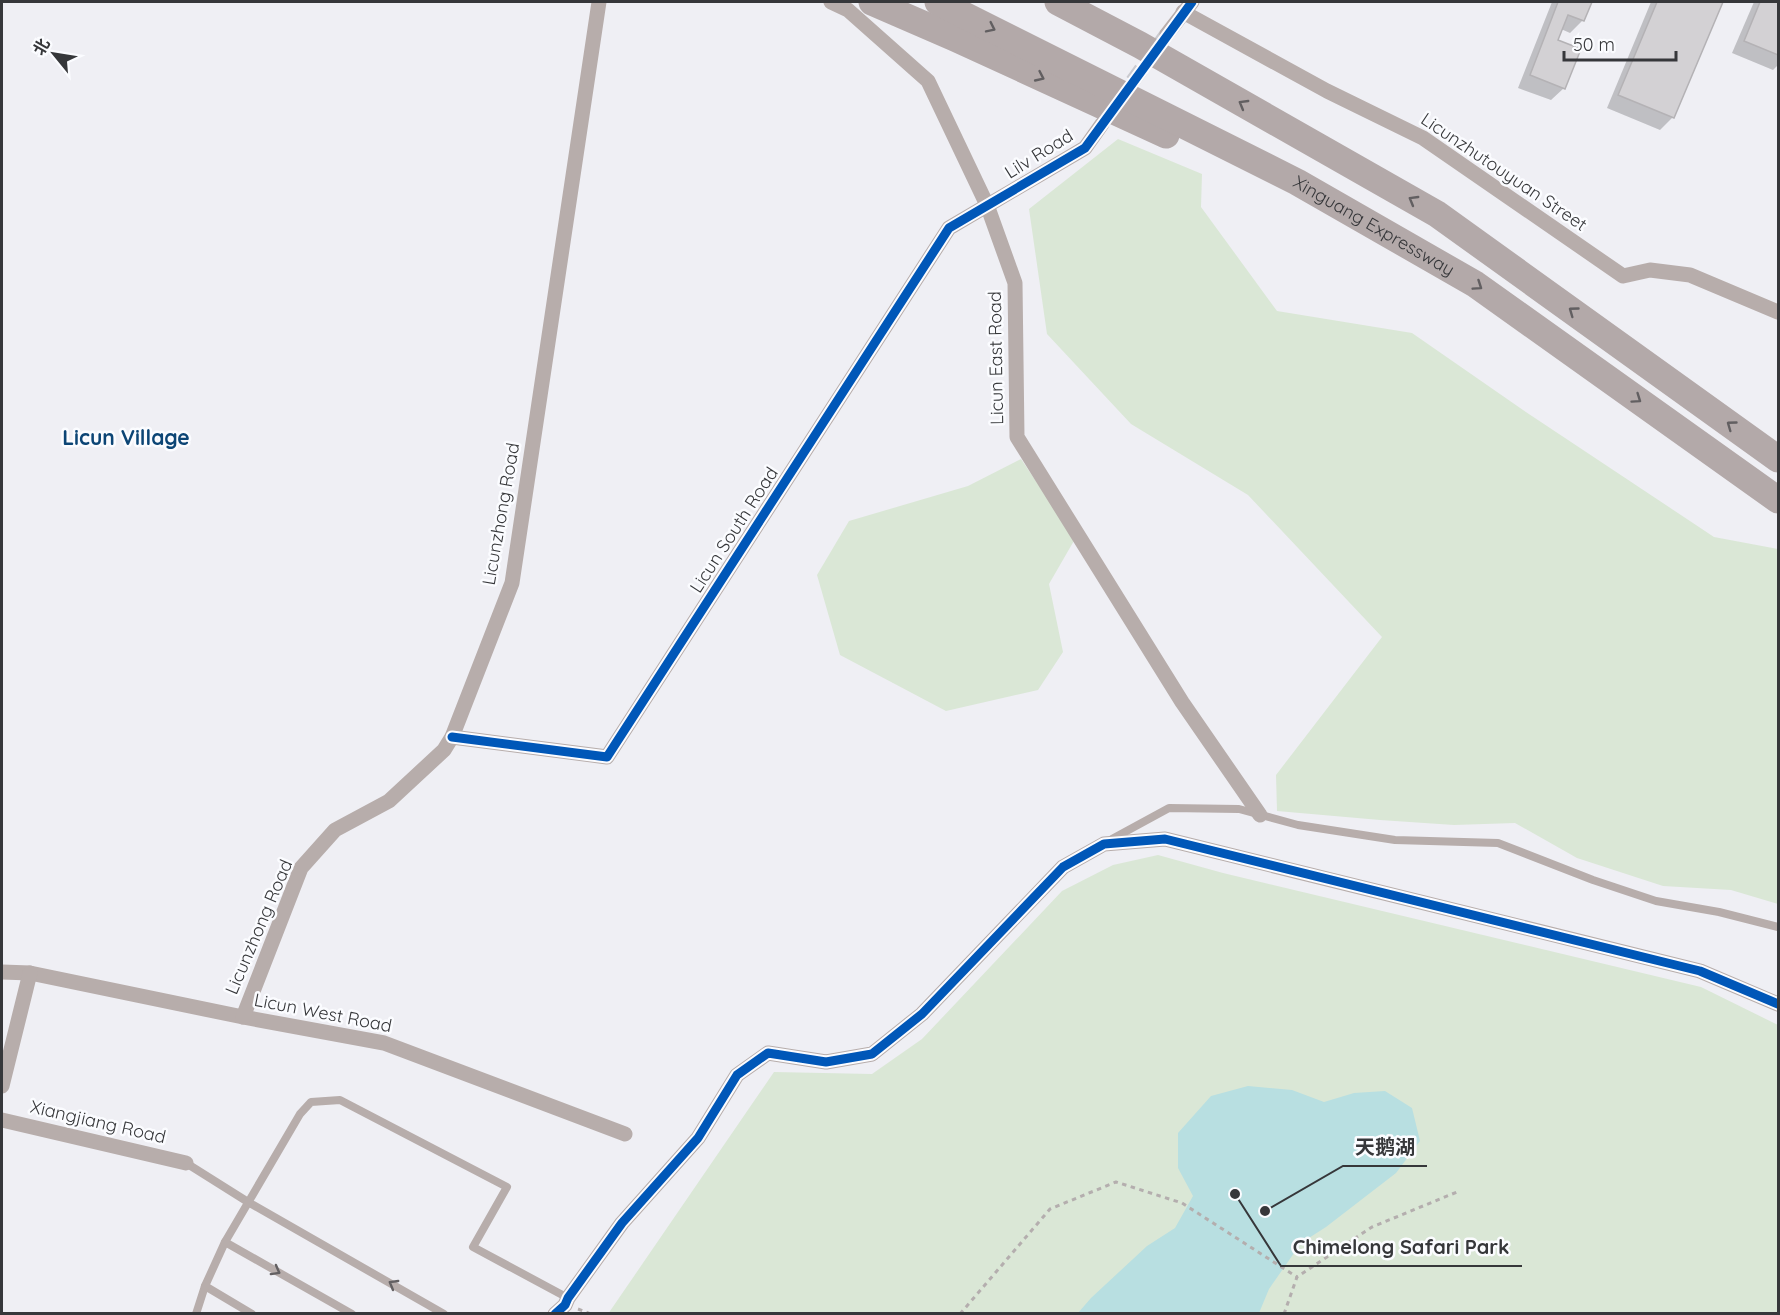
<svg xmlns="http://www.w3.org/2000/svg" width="1780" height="1315" font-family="Quicksand,'Noto Sans SC',sans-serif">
<rect width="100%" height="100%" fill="#efeff4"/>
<g fill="#dae7d6">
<polygon points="1118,139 1202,174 1201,207 1277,311 1412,333 1523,410 1714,537 1778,549 1778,904 1731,890 1663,886 1577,858 1515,823 1454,825 1380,820 1277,811 1276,775 1382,637 1248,495 1131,424 1047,334 1029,209"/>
<polygon points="1021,459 1075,539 1049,584 1063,652 1038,690 946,711 840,655 817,575 849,521 968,486"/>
<polygon points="1158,855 1223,873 1701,987 1778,1025 1778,1313 608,1314 774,1072 872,1074 922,1039 1062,891 1113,865"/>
</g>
<polygon fill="#b8dfe1" points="1248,1086 1292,1090 1324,1102 1354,1093 1385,1091 1412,1108 1420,1141 1396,1173 1326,1227 1301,1243 1269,1289 1259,1313 1078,1313 1091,1298 1147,1246 1175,1228 1193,1196 1178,1168 1178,1133 1211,1096"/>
<g fill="#0003">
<polygon points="1552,2 1590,2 1583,20 1570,33 1561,29 1556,41 1564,88 1551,100 1518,88"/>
<polygon points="1651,2 1721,2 1673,117 1660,130 1607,108"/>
<polygon points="1754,2 1778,2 1778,65 1773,70 1732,53"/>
</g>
<g fill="#d3d1d4" stroke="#b4b2b5" stroke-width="1.5">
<polygon points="1558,2 1592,2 1584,21 1568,15 1558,40 1581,49 1565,89 1530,75"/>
<polygon points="1657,2 1723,2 1674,118 1618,95"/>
<polygon points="1760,2 1778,2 1778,55 1744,41"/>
</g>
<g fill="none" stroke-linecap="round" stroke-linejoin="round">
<polyline stroke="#cacacf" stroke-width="15" stroke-dasharray="15 8" stroke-linecap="butt" points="1119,100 1167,34"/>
<g stroke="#b4aeae" stroke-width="3" stroke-dasharray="4.5 4.5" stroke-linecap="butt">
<polyline points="578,1309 591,1314"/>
<polyline points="960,1314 1050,1209 1116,1182 1182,1203 1297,1277"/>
<polyline points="1284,1314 1297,1277 1372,1227 1457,1192"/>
</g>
<g stroke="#b7adab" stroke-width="8">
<polyline points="1112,839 1169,808 1239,809 1298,825 1395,840 1498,843 1593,880 1656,901 1719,912 1778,927"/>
<polyline points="186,1163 248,1202 444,1314"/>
<polyline points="225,1242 352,1314"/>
<polyline points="205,1286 252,1314"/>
<polyline points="196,1314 205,1286 225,1242 300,1114 311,1102 340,1100 507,1187 473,1247 568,1298"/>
</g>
<g stroke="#b7adab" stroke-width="15">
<polyline points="831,2 848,10 928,81 987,205 1015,283 1017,437 1182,702 1260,815"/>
<polyline points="1183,12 1327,91 1423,138 1623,276 1650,270 1690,275 1778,312"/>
<polyline points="1167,34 1192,2"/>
<polyline points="452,737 607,757 949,228 1085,148 1102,124"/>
<polyline points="2,972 30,973 243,1017 384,1043 625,1134"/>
<polyline points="243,1017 301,868 335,830 389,801 444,750 452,737 512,583 599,2"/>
<polyline points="2,1086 30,973"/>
<polyline points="2,1120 186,1163"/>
<polyline points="555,1314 565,1305 568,1298 622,1223 698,1138 737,1075 768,1053 826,1062 872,1054 922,1014 1063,867 1104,844 1165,839 1700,971 1778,1004"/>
</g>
<g stroke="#b3a9a9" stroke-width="27">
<polyline points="872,2 955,38 1166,135"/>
<path id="s1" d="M938 2 1297 182 1475 284 1778 500"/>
<polyline points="1058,2 1140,45 1437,214 1778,459"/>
</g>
<defs>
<g id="cycleway">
<polyline points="452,737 607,757 949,228 1085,148 1192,2"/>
<polyline points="555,1314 565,1305 568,1298 622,1223 698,1138 737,1075 768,1053 826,1062 872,1054 922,1014 1063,867 1104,844 1165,839 1700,971 1778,1004"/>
</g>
</defs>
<use href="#cycleway" stroke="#fbfcff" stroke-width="13"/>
<use href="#cycleway" stroke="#0057b8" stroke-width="9"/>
</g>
<defs><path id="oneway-chevron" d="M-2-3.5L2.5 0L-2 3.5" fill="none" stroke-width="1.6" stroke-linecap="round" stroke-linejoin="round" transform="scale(1.5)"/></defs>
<g stroke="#625f61">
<use href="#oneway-chevron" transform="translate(991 28) rotate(26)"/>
<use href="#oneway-chevron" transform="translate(1040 77) rotate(25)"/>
<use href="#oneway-chevron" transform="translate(1243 104) rotate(-150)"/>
<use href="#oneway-chevron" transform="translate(1413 200) rotate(-150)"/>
<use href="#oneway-chevron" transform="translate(1478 286) rotate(34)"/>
<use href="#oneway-chevron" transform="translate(1573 311) rotate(-144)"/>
<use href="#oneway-chevron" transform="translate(1637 399) rotate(35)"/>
<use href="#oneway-chevron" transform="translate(1731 425) rotate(-144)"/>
</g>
<g stroke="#636062">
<use href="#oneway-chevron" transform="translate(276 1271) rotate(29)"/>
<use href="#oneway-chevron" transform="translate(393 1284) rotate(-150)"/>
</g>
<g text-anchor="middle" stroke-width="5" stroke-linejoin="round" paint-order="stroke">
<g font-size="18" fill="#36373a" stroke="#fbfcff">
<text transform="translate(1039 154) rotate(-32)" y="6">Lilv Road</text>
<text transform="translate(1504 172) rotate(34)" y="6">Licunzhutouyuan Street</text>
<text dy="6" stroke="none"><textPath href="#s1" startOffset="490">Xinguang Expressway</textPath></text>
<text transform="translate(996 358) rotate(-91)" y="6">Licun East Road</text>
<text transform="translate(501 514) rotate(-80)" y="6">Licunzhong Road</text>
<text transform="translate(734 530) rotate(-57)" y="6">Licun South Road</text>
<text transform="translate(259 927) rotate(-67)" y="6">Licunzhong Road</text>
<text transform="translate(323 1013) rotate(11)" y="6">Licun West Road</text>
<text transform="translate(98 1122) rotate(13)" y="6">Xiangjiang Road</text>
</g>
<g font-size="21" font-weight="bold" fill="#0c4575" stroke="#fbfcff">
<text x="126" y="445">Licun Village</text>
</g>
</g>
<path fill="none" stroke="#36373a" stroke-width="2" d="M1265 1211L1343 1166H1427M1235 1194L1281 1266H1522"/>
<g fill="#36373a" stroke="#fbfcff" stroke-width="2">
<circle cx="1265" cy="1211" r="6"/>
<circle cx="1235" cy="1194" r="6"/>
</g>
<g font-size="20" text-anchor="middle" font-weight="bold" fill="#36373a" stroke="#fbfcff" stroke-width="5" stroke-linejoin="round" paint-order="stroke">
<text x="1385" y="1154">天鹅湖</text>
<text x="1401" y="1254">Chimelong Safari Park</text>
</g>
<rect width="1780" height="1315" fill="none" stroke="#36373a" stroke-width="6"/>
<g transform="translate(54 54) rotate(300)" stroke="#fbfcff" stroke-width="4.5" paint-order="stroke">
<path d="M0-4.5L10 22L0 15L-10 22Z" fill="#36373a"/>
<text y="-9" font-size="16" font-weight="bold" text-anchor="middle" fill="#36373a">北</text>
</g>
<path d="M1564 51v9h112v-9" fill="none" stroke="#36373a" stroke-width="3"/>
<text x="1573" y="51" font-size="18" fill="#36373a" stroke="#fbfcff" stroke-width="4.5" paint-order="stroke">50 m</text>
</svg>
